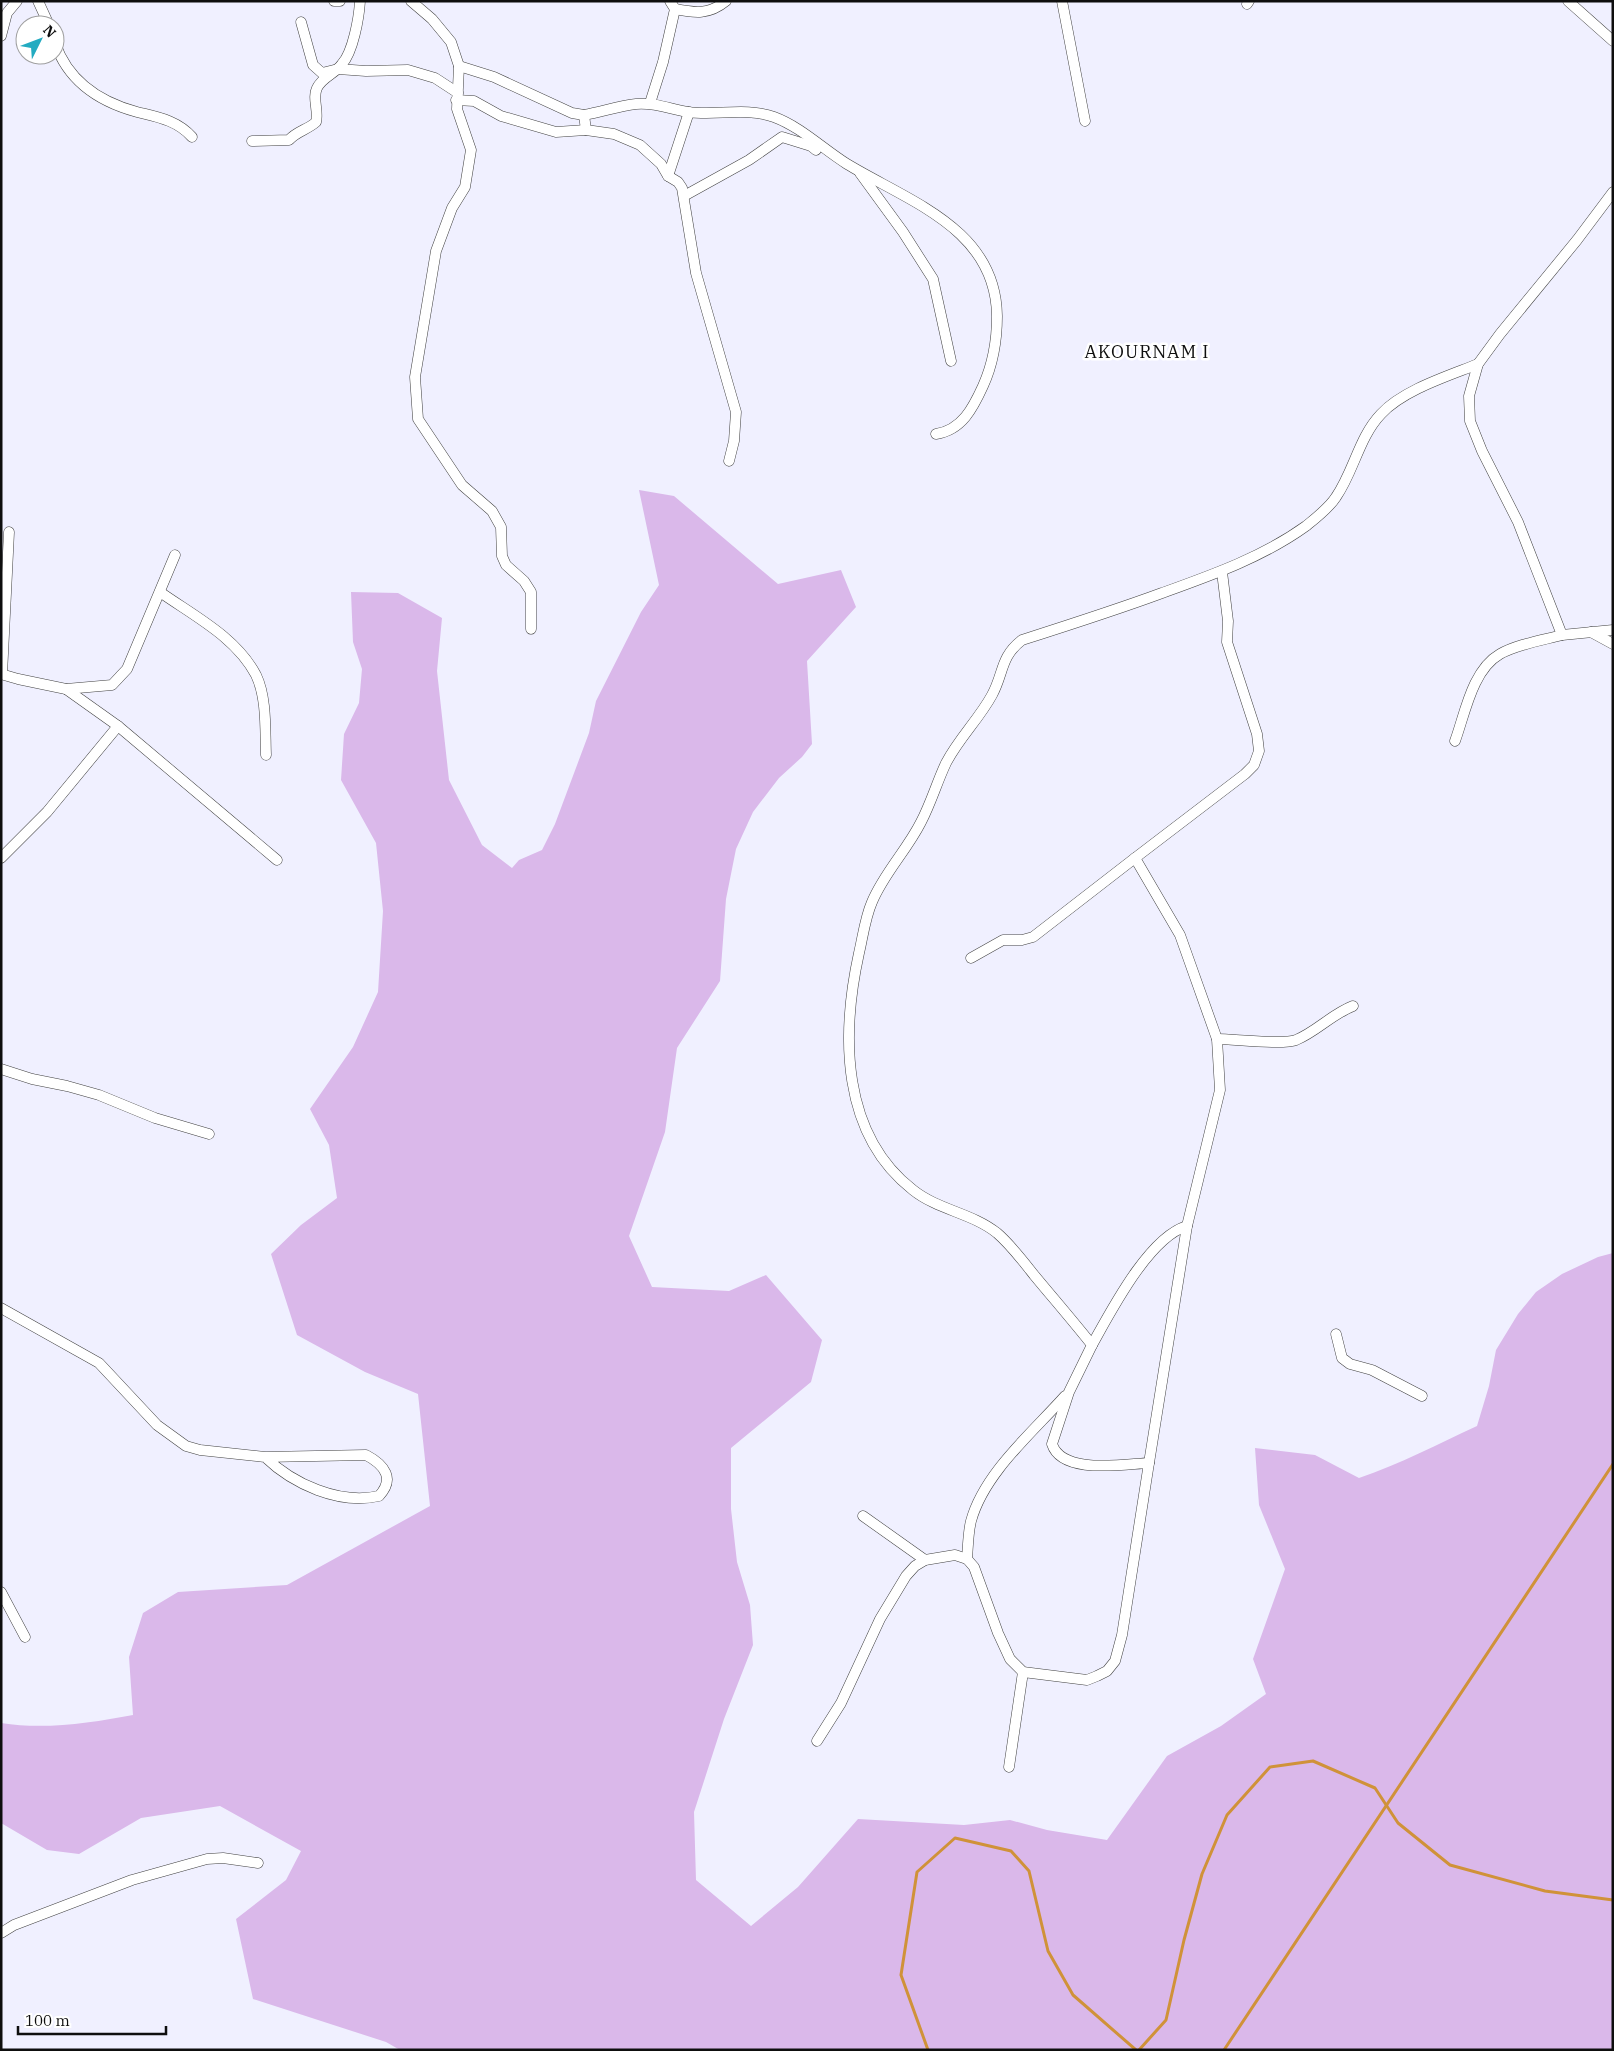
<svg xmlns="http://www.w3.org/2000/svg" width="1614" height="2051" font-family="'IBM Plex Serif',serif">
<rect width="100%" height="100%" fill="#f0f0ff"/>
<path fill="#dab8ea" d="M639 490 674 496 778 584 841 570 856 607 807 661 812 744 802 757 779 778 753 812 736 849 726 899 720 981 677 1048 665 1132 629 1236 652 1287 729 1291 766 1275 822 1340 811 1382 731 1448V1509L737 1562 750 1605 753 1645 724 1719 694 1812 696 1880 751 1926 798 1887 858 1819 964 1825 1010 1820 1047 1830 1107 1840 1167 1756 1221 1726 1266 1694 1253 1659 1285 1569 1259 1505 1255 1448 1315 1455 1359 1478C1400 1464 1438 1444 1477 1426L1489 1386 1496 1350 1518 1314 1536 1292 1562 1274 1598 1257 1613 1253V2050H400L386 2042 253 1999 236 1919 286 1880 301 1851 220 1806 141 1818 79 1854 47 1850 1 1823V1723C44 1730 91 1723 133 1715L129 1657 143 1613 178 1592 287 1585 430 1506 418 1394 365 1372 297 1335 271 1254 301 1225 337 1198 329 1145 310 1109 353 1047 378 992 383 911 376 843 341 780 344 734 359 703 362 669 353 642 351 592 398 593 442 618 437 671 449 780 482 845 512 868 519 860 542 850 555 824 589 733 596 701 641 612 659 585Z"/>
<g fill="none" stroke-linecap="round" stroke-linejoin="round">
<g stroke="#d09239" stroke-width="3">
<polyline points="928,2050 901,1975 917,1872 955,1838 1011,1851 1029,1871 1048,1951 1073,1995 1136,2050"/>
<polyline points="1139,2050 1166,2020 1184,1940 1202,1874 1227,1815 1270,1767 1313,1761 1375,1788 1398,1823 1450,1865 1545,1891 1613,1900"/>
<polyline points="1224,2050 1613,1464"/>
</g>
<defs>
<g id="minor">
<polyline points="38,1 49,25"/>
<polyline points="334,1 340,1"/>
<polyline points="411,1 432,19 451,42 459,66 457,109 471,150 465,187 452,208 436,251 415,377 418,419 462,485 492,511 501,527 502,556 506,565 524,581 531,592 531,629"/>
<polyline points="1062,1 1085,121"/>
<polyline points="1568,1 1613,41"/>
<polyline points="1247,4 1249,1"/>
<path d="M675 9C695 13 709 15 726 1"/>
<polyline points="301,22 313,65 322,73 338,69 366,71 408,70 435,78 458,93"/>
<polyline points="1,36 7,13 17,1"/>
<path d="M55 43C68 81 100 102 137 112 157 117 177 120 192 137"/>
<polyline points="459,66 494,77 572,113 584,115 586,130 614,134 640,145 661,164 668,176 678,182 682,188 696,273 736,412 734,441 729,461"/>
<polyline points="456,100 474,101 501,116 556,132 586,130"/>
<polyline points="650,103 663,62 675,9 670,1"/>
<path d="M584 115C602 112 618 106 636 104 654 102 670 109 688 112 716 116 746 107 774 117 801 127 823 149 847 164 910 202 996 229 997 316 997 341 993 364 983 386 973 408 962 430 936 434"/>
<path d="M252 141 289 140C297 131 307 130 316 122 319 111 312 98 317 88 322 77 335 74 342 64 353 52 359 18 360 1"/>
<polyline points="860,173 903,232 933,279 951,361"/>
<polyline points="668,176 689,112"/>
<polyline points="684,196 749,160 782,137 811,146 816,150"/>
<path d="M160 592C194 616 236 637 256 675 267 698 265 730 266 755"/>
<polyline points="1591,632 1613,644"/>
<polyline points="1562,635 1613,630"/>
<polyline points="1,674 18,679 66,689 112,685 127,669 175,555"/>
<polyline points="2,674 9,532"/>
<polyline points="66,689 118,726 277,860"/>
<path d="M1455 741C1465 714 1472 670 1500 654 1518 644 1543 640 1562 635L1518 522 1482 451 1470 421 1469 396 1478 364 1500 334 1577 240 1613 192"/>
<polyline points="1,858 47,812 118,726"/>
<polyline points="971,958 1003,940 1022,940 1033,937 1135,858"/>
<path d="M1217 1039C1234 1039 1282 1045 1296 1040 1316 1032 1332 1014 1353 1006"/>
<polyline points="1,1069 32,1079 67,1086 99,1095 155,1118 209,1134"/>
<path d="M1 1308 99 1363 157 1425 186 1446 200 1450 265 1457 366 1455C385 1465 395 1479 379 1496 339 1505 293 1484 265 1457"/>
<polyline points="1336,1334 1342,1358 1350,1364 1372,1370 1422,1396"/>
<path d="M1092 1345C1111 1311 1149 1237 1187 1226"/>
<polyline points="1149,1463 1187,1226 1220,1090 1217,1039 1180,935 1135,858 1245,774 1254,765 1259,751 1257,734 1227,642 1228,621 1222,572"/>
<polyline points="863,1516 925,1560"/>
<path d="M967 1559C968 1547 968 1533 971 1521 984 1473 1033 1432 1065 1396"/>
<polyline points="1,1592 25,1637"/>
<path d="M817 1741 841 1703 880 1619 906 1576 915 1566 925 1560 955 1555 967 1559 974 1567 998 1633 1010 1659 1023 1672 1087 1680 1097 1676 1107 1671 1115 1661 1122 1635 1149 1463C1123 1464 1062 1475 1052 1444L1069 1392 1092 1345C1073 1321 1053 1298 1034 1275 1023 1261 1011 1245 997 1233 972 1213 938 1210 913 1190 841 1134 841 1035 859 953 863 936 865 918 872 902 884 873 907 850 921 822 931 803 937 782 946 763 959 738 979 719 992 695 1004 673 1000 657 1022 640 1069 625 1116 610 1162 593 1212 575 1263 557 1306 526 1316 518 1329 508 1336 497 1354 471 1359 437 1381 414 1403 390 1448 376 1478 364"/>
<polyline points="1009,1767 1023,1672"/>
<polyline points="1,1933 14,1925 132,1880 207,1859 223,1858 258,1863"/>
</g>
</defs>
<use href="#minor" stroke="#414141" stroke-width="11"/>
<use href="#minor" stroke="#fff" stroke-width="10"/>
</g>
<g text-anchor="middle" stroke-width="5" stroke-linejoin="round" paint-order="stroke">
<g font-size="18" letter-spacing="1" fill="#0e0e0e" stroke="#fff">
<text x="1147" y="358">AKOURNAM I</text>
</g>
</g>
<rect width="1614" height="2051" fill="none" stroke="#0e0e0e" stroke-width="5"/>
<g transform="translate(40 40) rotate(48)"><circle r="24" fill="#ffffff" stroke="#9f9f9f"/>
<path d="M0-4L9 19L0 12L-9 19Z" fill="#23abc1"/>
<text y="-8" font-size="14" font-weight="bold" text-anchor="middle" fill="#0e0e0e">N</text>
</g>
<path d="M18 2026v8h148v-8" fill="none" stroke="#0e0e0e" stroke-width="2.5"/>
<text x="25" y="2026" font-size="15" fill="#0e0e0e" stroke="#ffffff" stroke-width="4" paint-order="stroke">100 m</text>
</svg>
